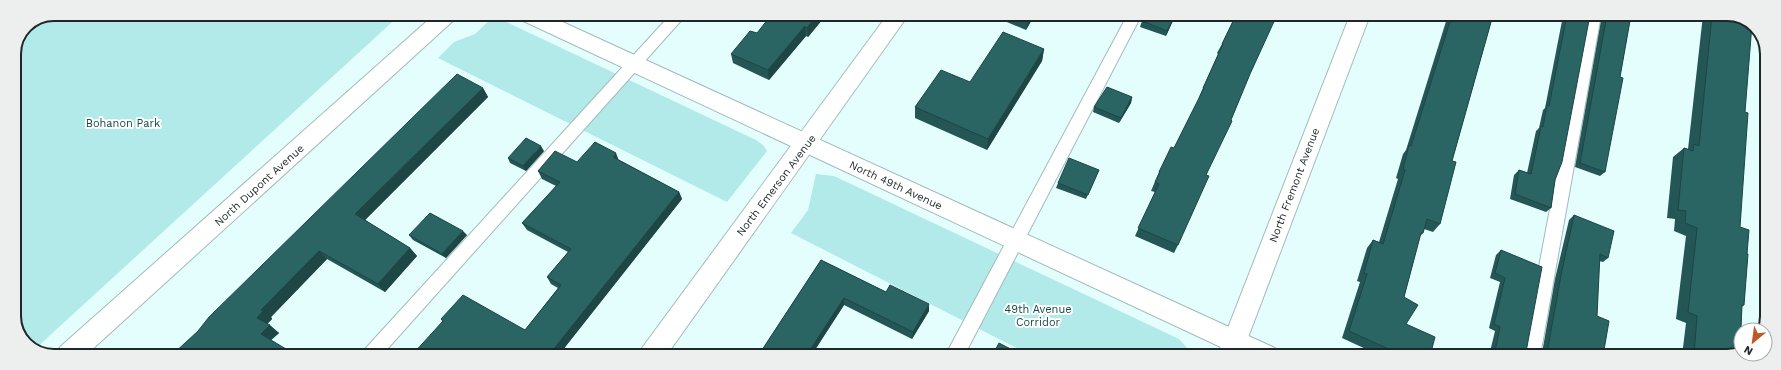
<svg xmlns="http://www.w3.org/2000/svg" width="1781" height="370" font-family="'Work Sans',sans-serif">
<rect width="100%" height="100%" fill="#e4fefe"/>
<g fill="#b1eae9">
<polygon points="54,14 401,14 35,349 24,343 14,321 14,54 26,25"/>
<polygon points="494,16 756,140 763,145 767,151 727,202 438,58 454,42 475,34"/>
<polygon points="816,174 834,176 1179,339 1190,351 1189,356 1032,356 791,233 808,210"/>
</g>
<g fill="none" stroke-linecap="round" stroke-linejoin="round">
<defs>
<g id="lane">
<polygon points="671,14 687,14 382,355 362,355 365,349"/>
<polygon points="1128,14 1142,14 964,356 945,356"/>
<polygon points="1587,15 1601,15 1540,356 1522,356"/>
</g>
<g id="street">
<polygon points="435,14 458,14 455,19 86,355 57,355 60,347"/>
<polygon points="888,14 909,14 666,356 639,356 642,348"/>
<polygon points="1350,15 1370,15 1241,356 1217,356"/>
</g>
<polygon id="secondary" points="516,14 545,14 1275,348 1278,356 1240,356 519,19"/>
</defs>
<use href="#lane" stroke="#a2bbba" stroke-width="2"/>
<use href="#street" stroke="#a2bbba" stroke-width="2"/>
<use href="#secondary" stroke="#a2bbba" stroke-width="2"/>
<use href="#lane" fill="#fff" fill-rule="evenodd"/>
<use href="#street" fill="#fff" fill-rule="evenodd"/>
<use href="#secondary" fill="#fff" fill-rule="evenodd"/>
</g>
<g fill="#245655">
<polygon points="827,14 808,37 806,36 769,80 733,63 731,54 757,33"/>
<polygon points="988,14 1035,14 1026,30"/>
<polygon points="1176,14 1166,36 1140,27 1142,21"/>
<polygon points="1236,15 1250,74 1206,175 1178,245 1174,253 1135,236 1155,192 1151,191 1159,172 1174,148 1200,97 1199,97 1218,54 1217,53 1222,44"/>
<polygon points="1448,15 1493,15 1452,161 1440,224 1433,232 1424,229 1423,233 1420,236 1404,297 1406,324 1430,356 1381,356 1342,338 1360,282 1357,281 1367,248 1373,240 1379,242 1398,179 1396,178 1403,154 1406,150"/>
<polygon points="1551,15 1590,15 1555,180 1551,208 1546,212 1510,199 1514,175 1519,170 1527,173 1536,131 1539,128 1543,110 1545,108 1562,21 1551,17"/>
<polygon points="1602,15 1631,15 1620,77 1605,172 1600,176 1575,167"/>
<polygon points="1703,15 1735,15 1745,112 1740,227 1747,254 1744,305 1742,307 1740,351 1727,356 1682,356 1686,323 1676,319 1686,236 1674,231 1675,219 1667,218 1673,157 1684,148 1688,149"/>
<polygon points="1044,49 1042,61 987,150 915,118 915,107"/>
<polygon points="483,88 488,97 365,220 410,248 417,256 385,292 327,259 271,317 272,319 267,324 279,333 271,340 198,331"/>
<polygon points="1132,97 1131,103 1119,123 1093,112 1094,107"/>
<polygon points="544,151 526,171 510,163 508,158"/>
<polygon points="619,160 679,192 682,199 558,356 443,322 441,319 525,330 558,288 551,284 547,277 568,252 527,230 522,223 556,186 542,179 538,171"/>
<polygon points="1099,170 1086,199 1056,188 1058,183"/>
<polygon points="1574,215 1608,258 1603,262 1599,261 1597,316 1603,356 1489,356 1495,331 1489,328 1500,282 1490,278 1496,255 1501,250 1526,352 1527,354 1542,353 1555,279 1569,220"/>
<polygon points="409,235 467,235 446,258 413,240"/>
<polygon points="821,260 886,292 929,311 912,339 844,305 811,356 758,356"/>
</g>
<g fill="#1d4645">
<polygon points="818,14 827,14 808,37 807,28"/>
<polygon points="1031,14 1035,14 1026,30 1028,20"/>
<polygon points="1176,14 1166,36 1167,31"/>
<polygon points="805,26 806,36 769,80 768,70"/>
<polygon points="1044,49 1042,61 987,150 988,139"/>
<polygon points="483,88 488,97 363,222 355,214"/>
<polygon points="1132,97 1131,103 1119,123 1121,118"/>
<polygon points="541,146 544,151 526,171 523,166"/>
<polygon points="616,153 619,161 613,157"/>
<polygon points="679,192 682,199 558,356 549,355"/>
<polygon points="463,231 467,235 446,258 442,254"/>
<polygon points="410,248 417,256 385,292 378,284"/>
<polygon points="319,251 327,259 271,317 272,319 266,325 257,318 261,310"/>
<polygon points="844,298 844,305 811,356 806,356"/>
<polygon points="929,304 929,311 912,339 913,332"/>
<polygon points="270,325 279,333 270,341 261,334"/>
<polygon points="286,349 294,355 279,355"/>
</g>
<g fill="#2a6463" stroke="#1d4645">
<polygon points="772,14 818,14 807,28 805,26 768,70 731,54 750,31 757,33"/>
<polygon points="1014,14 1031,14 1028,20"/>
<polygon points="1146,14 1176,14 1167,31 1142,21"/>
<polygon points="1236,15 1277,15 1250,74 1231,120 1232,121 1206,175 1209,176 1178,245 1138,228 1159,184 1155,182 1160,172 1159,172 1171,147 1174,148 1204,88 1203,88 1223,44 1222,44"/>
<polygon points="1452,15 1493,15 1452,161 1456,162 1440,224 1427,219 1423,233 1421,233 1404,297 1418,305 1406,324 1435,337 1430,356 1404,356 1349,331 1367,274 1364,273 1373,240 1383,244 1405,170 1403,169 1409,145 1411,146"/>
<polygon points="1565,15 1590,15 1562,162 1555,180 1551,208 1515,194 1519,170 1531,174 1541,126 1543,127 1547,105 1549,106 1567,15"/>
<polygon points="1607,15 1631,15 1620,77 1623,78 1605,172 1580,163"/>
<polygon points="1712,15 1735,15 1752,24 1745,112 1748,113 1740,227 1749,230 1747,254 1748,254 1744,305 1742,305 1740,351 1732,354 1730,354 1730,355 1727,356 1694,356 1697,316 1688,312 1697,228 1685,223 1686,211 1678,210 1684,148 1693,151 1694,144 1699,146"/>
<polygon points="1003,32 1044,49 988,139 915,107 941,70 970,82"/>
<polygon points="457,74 483,88 355,214 410,248 378,284 319,251 261,310 263,311 257,318 270,325 261,334 286,349 279,355 172,355 198,331 209,317"/>
<polygon points="1107,87 1132,97 1121,118 1094,107"/>
<polygon points="526,138 541,146 523,166 508,158"/>
<polygon points="595,142 616,153 613,157 679,192 549,355 412,355 443,321 441,319 463,295 525,330 561,285 547,277 571,249 522,223 560,182 538,171 555,151 577,162"/>
<polygon points="1069,158 1099,170 1088,195 1058,183"/>
<polygon points="430,213 463,231 442,254 409,235"/>
<polygon points="1574,215 1614,231 1608,258 1600,254 1597,316 1609,321 1603,356 1494,356 1500,327 1494,324 1505,278 1495,273 1501,250 1542,267 1526,352 1527,354 1547,353 1561,275"/>
<polygon points="821,260 886,292 890,285 929,304 913,332 844,298 806,356 758,356"/>
<polygon points="999,343 1024,356 992,356"/>
</g>
<g text-anchor="middle" stroke-width="4" stroke-linejoin="round" paint-order="stroke">
<g font-size="11" fill="#144948" stroke="#fff">
<text x="123" y="127">Bohanon Park</text>
<text x="1038" y="313">49th Avenue<tspan x="1038" dy="13">Corridor</tspan></text>
</g>
<g font-size="11" fill="#1d2727" stroke="#fff">
<text transform="translate(259 185) rotate(-42)" y="4">North Dupont Avenue</text>
<text transform="translate(776 185) rotate(-53)" y="4">North Emerson Avenue</text>
<text transform="translate(896 185) rotate(25)" y="4">North 49th Avenue</text>
<text transform="translate(1294 185) rotate(-69)" y="4">North Fremont Avenue</text>
</g>
</g>
<path d="M0 0H1781V370H0ZM54 21H1727A33 33 0 0 1 1760 54V316A33 33 0 0 1 1727 349H54A33 33 0 0 1 21 316V54A33 33 0 0 1 54 21Z" fill="#edeeee" fill-rule="evenodd"/>
<path fill="none" stroke="#1d2727" stroke-width="2" d="M54 21H1727A33 33 0 0 1 1760 54V316A33 33 0 0 1 1727 349H54A33 33 0 0 1 21 316V54A33 33 0 0 1 54 21Z"/>
<g transform="translate(1753 342) rotate(209)"><circle r="19" fill="#ffffff" stroke="#a5a9a9"/>
<path d="M0-3L7 15L0 10L-7 15Z" fill="#bd5926"/>
<text y="-6" font-size="11" font-weight="bold" text-anchor="middle" fill="#1d2727">N</text>
</g>
</svg>
